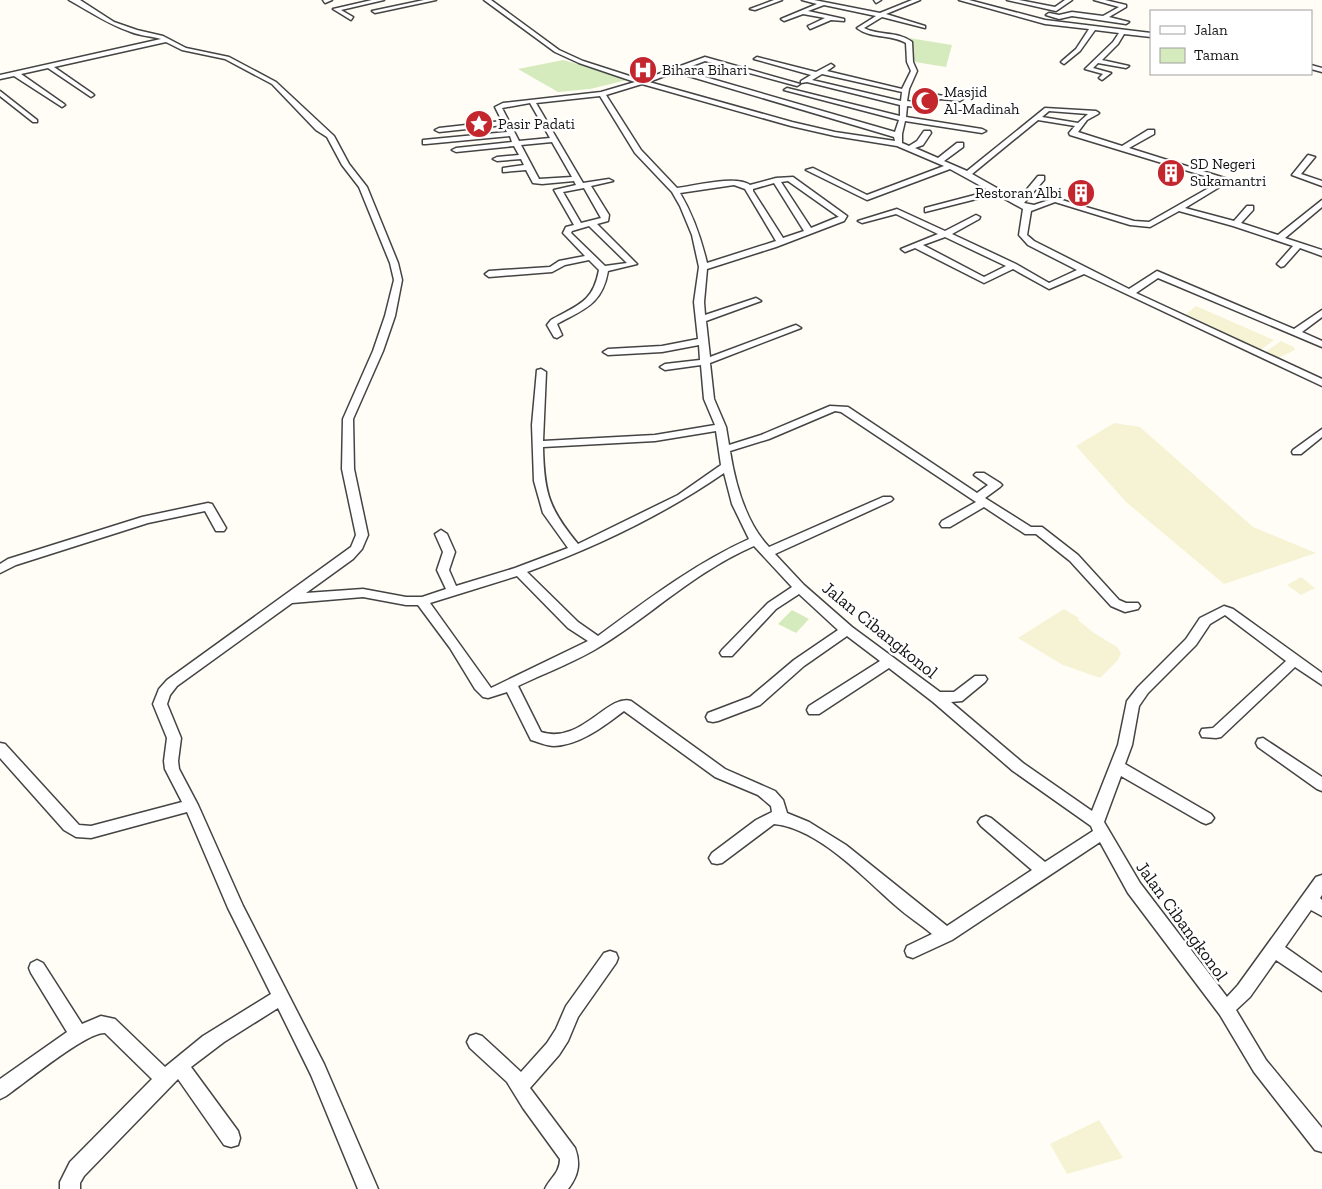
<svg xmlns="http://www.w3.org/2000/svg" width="1322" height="1189" font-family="'Zilla Slab',serif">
<rect width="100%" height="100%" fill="#fffdf5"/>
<g fill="#f6f3d4">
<polygon points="1196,306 1274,340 1259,351 1184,316"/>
<polygon points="1281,341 1294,347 1295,350 1278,358 1264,353"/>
<polygon points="1114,423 1140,427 1253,527 1316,553 1224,584 1126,502 1076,446"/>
<polygon points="1301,577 1315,588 1301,595 1287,585"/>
<polygon points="1064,609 1079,618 1078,620 1094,633 1117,647 1121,653 1118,660 1100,678 1063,665 1018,638"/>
<polygon points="1099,1120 1123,1158 1067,1174 1050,1144"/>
</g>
<g fill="#d5ebbd">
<polygon points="909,38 952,45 946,67 915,62 913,58 913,43"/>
<polygon points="563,60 631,79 590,89 558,92 518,69"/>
<polygon points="792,610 809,619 796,633 778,624"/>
</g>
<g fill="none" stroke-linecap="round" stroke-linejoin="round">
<defs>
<g id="street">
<path d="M69 0H80L114 22 137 30 163 36 186 48 229 57 276 82 334 136 349 164 367 187 398 263 402 280 395 316 383 351 353 419 354 469 368 535 362 549 353 559 306 593 363 589 406 597H422L446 589 437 570 443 552 435 534 441 530 447 534 455 552 449 570 456 586 515 568 568 548 543 513 534 481 532 425 537 370 541 369 546 372 543 441 655 435 715 425 704 399 701 365 665 370 660 367 665 364 700 360 699 345 662 352 608 355 603 352 608 349 662 346 698 339 694 302 699 267 692 235 680 206 672 192 635 153 600 96 536 103 583 183 609 179 613 181 591 186 609 215 608 221 597 224 637 264 608 271C602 305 584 309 557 324L562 335 557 338 554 337 547 325 551 320C577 305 593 303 599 270L589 260 565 265 552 272 489 277 485 274 489 271 550 267 559 261 585 256 563 233 566 227 574 225 554 190 576 185 574 181 542 184 533 183 526 170 503 172V168L524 165 521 159 497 161 493 159 497 157 519 155 514 146 456 152 452 150 456 148 512 142 510 136 426 144H423V140L507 132 504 125 439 132 435 130 439 128 502 121 495 107 503 103 601 92 635 82 579 63 555 52 484 0H491L559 50 583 61 642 80 705 57 800 84 797 86 705 61 681 70 895 132 899 120 784 90 787 88 900 116V105L807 82 801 83V81L811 75 754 59 757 57 816 72 831 64 834 66 827 71 902 89 911 71 907 62 906 43C891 34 871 39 857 28L876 16 824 5 808 11 844 19V21L831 20 810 29 808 26 825 18 803 14 784 21 781 19 817 4 802 0H814L880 13 912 0H920L886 14 925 26V28L882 17 864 28C879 36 898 31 912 42L913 62 917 71 909 89 907 101 926 104 938 95 963 99 960 101 940 99 927 108 907 106 906 117 982 129 986 131 982 133 905 121 902 134V143L909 146 917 141 924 131H930L931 133 923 145 915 148 938 158 957 143H963V147L944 161 967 171 1045 108 1096 111 1099 113 1098 114 1087 120 1078 132 1122 146 1148 130H1154V134L1129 148 1231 180 1185 208 1234 221 1247 206H1253V210L1241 223 1278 235 1322 200V207L1285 238 1322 250V256L1300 248 1284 266 1281 267 1277 264 1293 246 1233 226 1179 211 1150 227 1130 225 1055 202 1031 211 1027 235 1034 241 1129 289 1157 271 1294 329 1322 310V317L1302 332 1322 341V347L1158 278 1136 293 1322 379V386L1084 274 1049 289 1013 269 984 283 915 248 905 252 901 249 938 234 896 214 862 223 858 221 897 209 945 231 976 215 980 217 979 219 952 234 1016 264 1049 283 1077 270 1028 245 1019 235 1023 209 996 194 925 212V208L990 191 950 169 867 200 806 170 813 168 867 195 944 166 897 146 835 136 791 126 642 84 606 95 641 150 677 188C695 186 735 175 750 185L776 178 793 177 847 216 844 221 776 247 707 269 704 302 705 315 756 298 761 301 706 321 710 357 793 326 796 325 801 328 710 363 714 399 726 427 729 445 761 435 830 406 848 407 977 493 988 485 974 475 976 473H984L1000 483 1002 485 1000 487 985 498 1031 527H1042L1078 555 1119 600 1126 603H1138L1140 606 1138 609 1125 612 1111 606 1070 561 1036 534H1025L984 507 950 527H942L940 524 942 521 976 502 841 412 835 411 769 439 730 451C735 483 746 523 769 547L883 497H891L893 499 891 501 775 554 804 585 852 627 940 692H954L975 676H985L987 679 985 682 962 701 951 702 1023 763 1092 811 1118 745 1127 701 1138 687 1186 639 1200 618 1224 606 1233 609 1322 673V685L1295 667 1221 737 1216 738 1202 737 1200 733 1202 729 1213 728 1286 661 1225 615 1210 624 1196 645 1148 693 1139 706 1132 745 1125 764 1211 814 1214 818 1211 822 1206 824 1201 822 1121 776 1104 822 1140 883 1227 997 1238 985 1316 877 1322 875V895L1320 898 1322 900V916L1311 910 1285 947 1322 973V991L1276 960 1250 997 1236 1010 1266 1060 1322 1128V1152L1315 1150 1254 1072 1220 1015 1128 893 1100 842 952 940 913 958 907 956 905 951 907 946 932 934C920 924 907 916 896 906 864 878 818 828 774 824L722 863 717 864 712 863 709 858 712 853 756 820 772 812 771 806 758 795 715 777 624 711C604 726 580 745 554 746 547 746 538 742 531 740L507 692 488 698 483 697 475 689 450 648 418 605H406L363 597 292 603 177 686 170 695 167 704 181 738 178 761 179 769 198 805 243 906 324 1064 378 1189H358L311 1075 278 1008 224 1042 191 1067 238 1131 240 1138 238 1145 231 1147 224 1145 178 1079 84 1176 80 1183V1189H60V1182L70 1162 152 1079 105 1033C86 1032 25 1083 6 1096L0 1099V1079L67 1032 31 973 29 968 31 963 37 960 43 963 82 1024 101 1016 115 1019 165 1067 203 1036 271 994 228 908 187 812 91 838 76 837 64 830 0 758V743L5 744 79 825 91 826 182 802 165 769 164 761 167 738 153 704 159 689 167 680 351 547 356 535 342 469 343 419 373 351 385 316 394 280 390 263 359 187 342 165 327 137 316 130 272 84 225 59 182 50 166 42 54 67 93 94 94 95 91 97 48 68 21 74 64 104 65 105 62 107 14 76 0 79V75L161 39C151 36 141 36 131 32 109 25 89 11 69 0ZM675 72 894 137 895 141 835 132 792 122 649 82ZM822 74 902 92 901 101 812 80ZM530 103 550 138 519 141 502 108ZM1049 111 1088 114 1078 123 1042 117ZM1038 120 1075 126 1069 133 1070 135 1221 181 1149 222 1134 221 1055 198 1034 205 1024 203 1044 180V176H1038L1018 200 972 174ZM552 142 572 177 539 179 521 145ZM788 181 839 217H838L811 228 781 182ZM774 183 804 231 783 238 753 191V189ZM734 185 745 189 776 241 707 263C701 238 693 215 680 193ZM584 188 601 218 581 223 563 192ZM589 226 627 263 605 266 571 233 572 231ZM945 237 1006 266 984 277 923 245ZM716 431 721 465 678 495 578 544C549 509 544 493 543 447L655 441ZM724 473 732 504 749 539C694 564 647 600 598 636L578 622 527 572C596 547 663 515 724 473ZM754 546 792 587 768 603 722 650 720 653 722 656H732L776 609 799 594 838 630 794 660 750 697 708 713 706 717 708 721 713 722 718 721 760 705 804 666 847 636 880 661 809 706 807 710 809 714H819L889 668 933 702 1013 771 1091 826 1093 831 1045 862 991 818 986 816 981 818 978 822 981 826 1032 870 947 926 846 845 809 822 787 813 783 800 775 791 725 769 631 701C607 694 581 745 541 732L518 686C545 673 578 661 604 644 656 611 695 572 754 546ZM517 576 568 628 588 641 491 688 430 603Z"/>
<polygon points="323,0 332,0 325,3"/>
<polygon points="372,0 384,0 341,10 353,17 351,20 333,9"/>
<polygon points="424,0 436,0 375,13 372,11"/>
<polygon points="774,0 782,0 755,10 750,9"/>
<polygon points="874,0 881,0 876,3"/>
<polygon points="959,0 969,0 1045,20 1151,33 1151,37 1124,34 1118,44 1102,60 1129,66 1126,68 1098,63 1093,68 1111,73 1102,80 1099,78 1103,74 1085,69 1113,42 1119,33 1095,30 1080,51 1064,64 1061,62 1062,61 1076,49 1089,29 1045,24"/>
<polygon points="1007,0 1019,0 1055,7 1065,0 1072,0 1056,11"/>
<polygon points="1094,0 1105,0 1126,5 1126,7 1109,17 1129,22 1126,24 1072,16 1059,19 1046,15 1049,13 1059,15 1072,12 1103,16 1119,7"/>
<polygon points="1311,65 1322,68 1322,72 1311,69"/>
<polygon points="0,91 37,120 37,122 33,122 0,96"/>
<polygon points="1308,155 1315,157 1301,174 1322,181 1322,186 1292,175"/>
<polygon points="1322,429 1322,437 1301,454 1293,454 1292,452 1293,450"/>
<polygon points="208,503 212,504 226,528 224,531 216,531 205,511 148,523 16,565 0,573 0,564 8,559 142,517"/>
<polygon points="1263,738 1322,777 1322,791 1317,789 1258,747 1256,743 1258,739"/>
<path d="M610 951 616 953 618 958 616 963 578 1017 568 1041 559 1055 530 1088 575 1148C581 1164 578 1176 568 1189H545C550 1178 560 1173 560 1159L523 1108 507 1082 470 1048 467 1042 470 1036 476 1034 482 1036 521 1072 547 1043 556 1029 566 1006 604 953Z"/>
</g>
</defs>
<use href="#street" stroke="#444" stroke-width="3"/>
<use href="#street" fill="#fff" fill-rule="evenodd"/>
</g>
<defs>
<symbol id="hospital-disc" viewBox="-11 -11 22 22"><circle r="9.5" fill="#c4262e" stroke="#fff"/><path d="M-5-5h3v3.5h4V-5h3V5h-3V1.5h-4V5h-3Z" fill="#fff"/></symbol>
<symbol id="mosque-disc" viewBox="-11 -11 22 22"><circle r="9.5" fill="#c4262e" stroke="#fff"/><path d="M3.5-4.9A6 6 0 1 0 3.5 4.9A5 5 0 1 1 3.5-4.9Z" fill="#fff"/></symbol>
<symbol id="sight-disc" viewBox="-11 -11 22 22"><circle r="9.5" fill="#c4262e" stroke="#fff"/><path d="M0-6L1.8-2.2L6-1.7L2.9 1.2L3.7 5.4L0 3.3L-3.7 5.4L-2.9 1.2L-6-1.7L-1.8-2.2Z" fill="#fff"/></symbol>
<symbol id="building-disc" viewBox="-11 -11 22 22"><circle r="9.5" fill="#c4262e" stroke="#fff"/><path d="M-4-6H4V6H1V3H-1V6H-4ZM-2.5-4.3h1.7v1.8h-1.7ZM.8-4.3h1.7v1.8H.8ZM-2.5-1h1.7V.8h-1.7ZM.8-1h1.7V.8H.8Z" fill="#fff"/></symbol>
</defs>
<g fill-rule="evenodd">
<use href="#hospital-disc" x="627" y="54" width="32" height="32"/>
<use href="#mosque-disc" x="909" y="85" width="32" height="32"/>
<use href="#sight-disc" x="463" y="108" width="32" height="32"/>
<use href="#building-disc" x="1155" y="157" width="32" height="32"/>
<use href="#building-disc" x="1065" y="177" width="32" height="32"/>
</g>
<g text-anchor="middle" stroke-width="5" stroke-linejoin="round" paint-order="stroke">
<g font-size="15" fill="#111" stroke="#fff" text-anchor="start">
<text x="662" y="75">Bihara Bihari</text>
<text x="944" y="97">Masjid<tspan x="944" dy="17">Al-Madinah</tspan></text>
<text x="498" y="129">Pasir Padati</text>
<text x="1190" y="169">SD Negeri<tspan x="1190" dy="17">Sukamantri</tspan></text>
<text x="1062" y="198" text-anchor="end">Restoran Albi</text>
</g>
<g font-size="18" fill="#111" stroke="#fff">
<text transform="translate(880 630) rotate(39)" y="6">Jalan Cibangkonol</text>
<text transform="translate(1182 921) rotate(54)" y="6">Jalan Cibangkonol</text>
</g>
</g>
<rect x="1150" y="10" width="162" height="65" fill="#ffffff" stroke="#a0a0a0"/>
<rect x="1160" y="26" width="25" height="8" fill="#ffffff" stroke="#a0a0a0"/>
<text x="1194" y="35" font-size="15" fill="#111111">Jalan</text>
<rect x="1160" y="48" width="25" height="15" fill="#d5ebbd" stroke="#a0a0a0"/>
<text x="1194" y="60" font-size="15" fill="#111111">Taman</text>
</svg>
